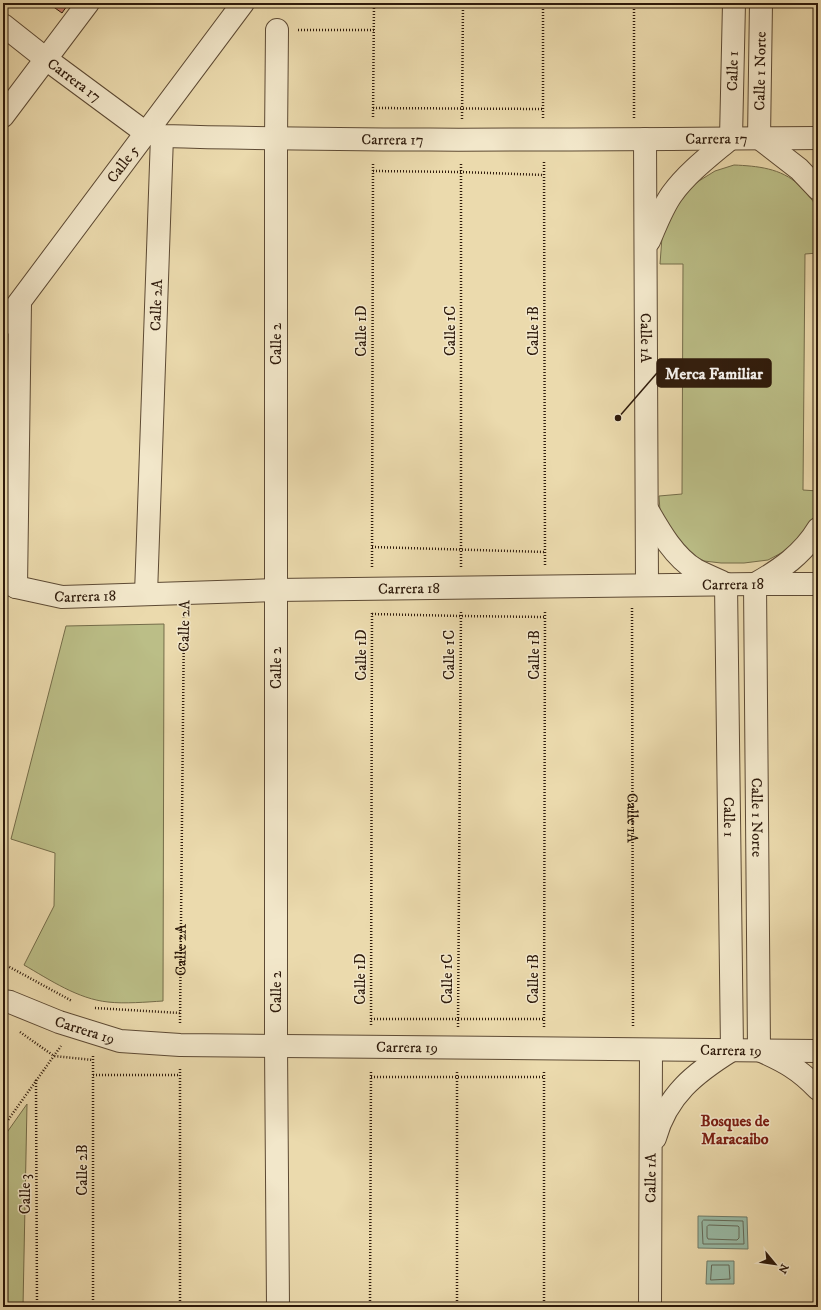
<svg xmlns="http://www.w3.org/2000/svg" width="821" height="1310" font-family="'IM FELL DW Pica',serif">
<rect width="100%" height="100%" fill="#ebdaad"/>
<filter id="stains"><feTurbulence type="fractalNoise" baseFrequency=".005" numOctaves="4"/><feColorMatrix values="0 0 0 0 .2 0 0 0 0 .09 0 0 0 0 .02 0 0 0 .5 -.17"/></filter>
<radialGradient id="worn" r=".72"><stop offset=".6" stop-color="#630" stop-opacity="0"/><stop offset="1" stop-color="#630" stop-opacity=".3"/></radialGradient>
<g fill="#bbbe87" stroke="#746c49">
<path d="M734 165C757 166 781 168 799 185 805 191 811 199 817 206L818 210V253L805 254 803 490 818 491V514L805 533 785 551 768 560 744 563H721L704 561 687 552 660 511 659 496 682 494 683 264H660L662 237 677 202 694 184 715 171Z"/>
<polygon points="3,351 5,559 3,557"/>
<path d="M164 624 163 1001C147 1002 124 1004 108 1002 78 999 50 980 24 965L54 906 55 853 11 839 66 626Z"/>
<polygon points="27,1104 23,1307 3,1307 3,1138"/>
</g>
<g fill="#99bba7" stroke="#6e7b69">
<polygon points="698,1216 747,1217 748,1249 698,1248"/>
<polygon points="707,1261 734,1261 734,1284 706,1284"/>
</g>
<g fill="none" stroke-linecap="round" stroke-linejoin="round">
<g stroke="#646a59" stroke-width="1">
<polygon points="704,1220 743,1221 744,1244 703,1244 702,1222"/>
<polygon points="709,1225 738,1226 739,1227 739,1238 737,1240 708,1239 707,1237 707,1227"/>
<polygon points="712,1265 729,1265 730,1279 711,1280"/>
</g>
</g>
<polygon fill="#cf8676" stroke="#2e1a0b" points="48,3 69,3 62,13"/>
<g fill="none" stroke-linecap="round" stroke-linejoin="round">
<defs>
<g id="minor">
<polyline points="761,3 759,138 799,169 818,189"/>
<path id="s3" d="M3 25 46 59 146 133 162 136C380 142 599 139 818 138"/>
<polyline points="277,30 276,139 276,1046 278,1307"/>
<polyline points="3,116 88,3"/>
<path id="s4" d="M645 139 647 585"/>
<path id="s5" d="M649 241C656 225 662 208 672 194 688 172 711 155 731 138L734 3"/>
<path id="s6" d="M3 324 243 3"/>
<path d="M647 509C659 530 674 557 696 570 704 574 713 578 722 582"/>
<path id="s7" d="M818 529C803 554 780 570 755 584L759 1050C784 1061 799 1069 818 1089"/>
<path id="s8" d="M3 580 16 587 62 597 276 590 755 584H818"/>
<path id="s9" d="M726 584 732 1050"/>
<polyline points="16,587 20,302"/>
<path id="s10" d="M146 594 162 136"/>
<path id="s11" d="M3 1001 10 1002 59 1022 120 1041 180 1045 818 1051"/>
<path d="M655 1138C667 1095 695 1073 732 1050"/>
<path id="s12" d="M650 1307 651 1050"/>
</g>
</defs>
<use href="#minor" stroke="#5d4a34" stroke-width="24"/>
<g stroke="#2e1a0b" stroke-width="2.5" stroke-dasharray="1 2" stroke-linecap="butt">
<polyline points="543,3 543,119"/>
<polyline points="298,30 374,30"/>
<polyline points="373,108 543,109"/>
<polyline points="373,117 374,3"/>
<polyline points="634,118 634,3"/>
<polyline points="462,119 463,3"/>
<polyline points="544,162 545,565"/>
<polyline points="373,171 461,172 544,175"/>
<polyline points="372,547 545,552"/>
<polyline points="372,567 373,162"/>
<polyline points="461,567 461,162"/>
<path id="s1" d="M632 608 633 1027"/>
<polyline points="372,614 461,616 545,617"/>
<polyline points="4,964 72,1001"/>
<polyline points="95,1008 180,1013"/>
<polyline points="371,1019 544,1019"/>
<path id="s2" d="M180 1023 184 616"/>
<polyline points="371,1025 372,612"/>
<polyline points="458,1027 461,610"/>
<polyline points="544,1027 545,610"/>
<polyline points="20,1032 54,1056 93,1060"/>
<polyline points="93,1056 93,1307"/>
<polyline points="93,1075 180,1075"/>
<polyline points="371,1077 544,1077"/>
<polyline points="36,1080 37,1307"/>
<polyline points="3,1127 61,1046"/>
<polyline points="180,1307 180,1068"/>
<polyline points="370,1307 371,1070"/>
<polyline points="457,1307 457,1070"/>
<polyline points="544,1307 544,1070"/>
</g>
<use href="#minor" stroke="#f2e7ca" stroke-width="22"/>
</g>
<g text-anchor="middle" stroke-width="3" stroke-linejoin="round" paint-order="stroke">
<g font-size="15" fill="#2e1a0b" stroke="#f2e7ca">
<text dy="5" stroke="none"><textPath href="#s5" startOffset="201">Calle 1</textPath></text>
<text transform="translate(760 71) rotate(-89)" y="5">Calle 1 Norte</text>
<text dy="5" stroke="none"><textPath href="#s3" startOffset="90">Carrera 17</textPath></text>
<text dy="5" stroke="none"><textPath href="#s3" startOffset="750">Carrera 17</textPath></text>
<text dy="5" stroke="none"><textPath href="#s3" startOffset="426">Carrera 17</textPath></text>
<text dy="5" stroke="none"><textPath href="#s6" startOffset="200">Calle 5</textPath></text>
<text dy="5" stroke="none"><textPath href="#s10" startOffset="289">Calle 2A</textPath></text>
<text transform="translate(361 331) rotate(-90)" y="5">Calle 1D</text>
<text transform="translate(450 331) rotate(-90)" y="5">Calle 1C</text>
<text transform="translate(533 331) rotate(-90)" y="5">Calle 1B</text>
<text dy="5" stroke="none"><textPath href="#s4" startOffset="199">Calle 1A</textPath></text>
<text transform="translate(276 344) rotate(-90)" y="5">Calle 2</text>
<text dy="5" stroke="none"><textPath href="#s8" startOffset="733">Carrera 18</textPath></text>
<text dy="5" stroke="none"><textPath href="#s8" startOffset="409">Carrera 18</textPath></text>
<text dy="5" stroke="none"><textPath href="#s8" startOffset="85">Carrera 18</textPath></text>
<text transform="translate(184 626) rotate(-89)" y="5">Calle 2A</text>
<text transform="translate(361 655) rotate(-90)" y="5">Calle 1D</text>
<text transform="translate(449 655) rotate(-90)" y="5">Calle 1C</text>
<text transform="translate(534 655) rotate(-90)" y="5">Calle 1B</text>
<text transform="translate(276 668) rotate(-90)" y="5">Calle 2</text>
<text dy="5" stroke="none"><textPath href="#s9" startOffset="233">Calle 1</textPath></text>
<text dy="5" stroke="none"><textPath href="#s7" startOffset="318">Calle 1 Norte</textPath></text>
<text dy="5" stroke="none"><textPath href="#s1" startOffset="210">Calle 1A</textPath></text>
<text dy="5" stroke="none"><textPath href="#s2" startOffset="73">Calle 2A</textPath></text>
<text transform="translate(360 979) rotate(-90)" y="5">Calle 1D</text>
<text transform="translate(447 979) rotate(-90)" y="5">Calle 1C</text>
<text transform="translate(533 979) rotate(-90)" y="5">Calle 1B</text>
<text transform="translate(276 992) rotate(-90)" y="5">Calle 2</text>
<text dy="5" stroke="none"><textPath href="#s11" startOffset="87">Carrera 19</textPath></text>
<text dy="5" stroke="none"><textPath href="#s11" startOffset="411">Carrera 19</textPath></text>
<text dy="5" stroke="none"><textPath href="#s11" startOffset="735">Carrera 19</textPath></text>
<text transform="translate(82 1170) rotate(-90)" y="5">Calle 2B</text>
<text dy="5" stroke="none"><textPath href="#s12" startOffset="129">Calle 1A</textPath></text>
<text transform="translate(25 1194) rotate(-90)" y="5">Calle 3</text>
</g>
<g font-size="16" font-weight="bold" fill="#7a1f14" stroke="#f2e7ca">
<text x="735" y="1126">Bosques de<tspan x="735" dy="18">Maracaibo</tspan></text>
</g>
</g>
<path fill="none" stroke="#2e1a0b" stroke-width="1.5" d="M618 418L657 373"/>
<circle fill="#2e1a0b" stroke="#f2e7ca" stroke-width="1.5" cx="618" cy="418" r="4"/>
<rect fill="#2e1a0b" stroke="#2e1a0b" stroke-width="1.5" x="657" y="359" width="114" height="28" rx="4"/>
<g font-size="16" text-anchor="middle" font-weight="bold" fill="#fff">
<text x="714" y="379">Merca Familiar</text>
</g>
<rect width="821" height="1310" fill="none" stroke="#ebdaad" stroke-width="16"/>
<rect x="4" y="4" width="813" height="1302" fill="none" stroke="#2e1a0b" stroke-width="2"/>
<rect x="8" y="8" width="805" height="1294" fill="none" stroke="#2e1a0b"/>
<g transform="translate(775 1264) rotate(119)" stroke="#f2e7ca" stroke-width="3" paint-order="stroke">
<path d="M0-3L7 15L0 10L-7 15Z" fill="#2e1a0b"/>
<text y="-6" font-size="11" font-weight="bold" text-anchor="middle" fill="#2e1a0b">N</text>
</g>
<rect width="100%" height="100%" filter="url(#stains)"/>
<rect width="100%" height="100%" fill="url(#worn)"/>
</svg>
